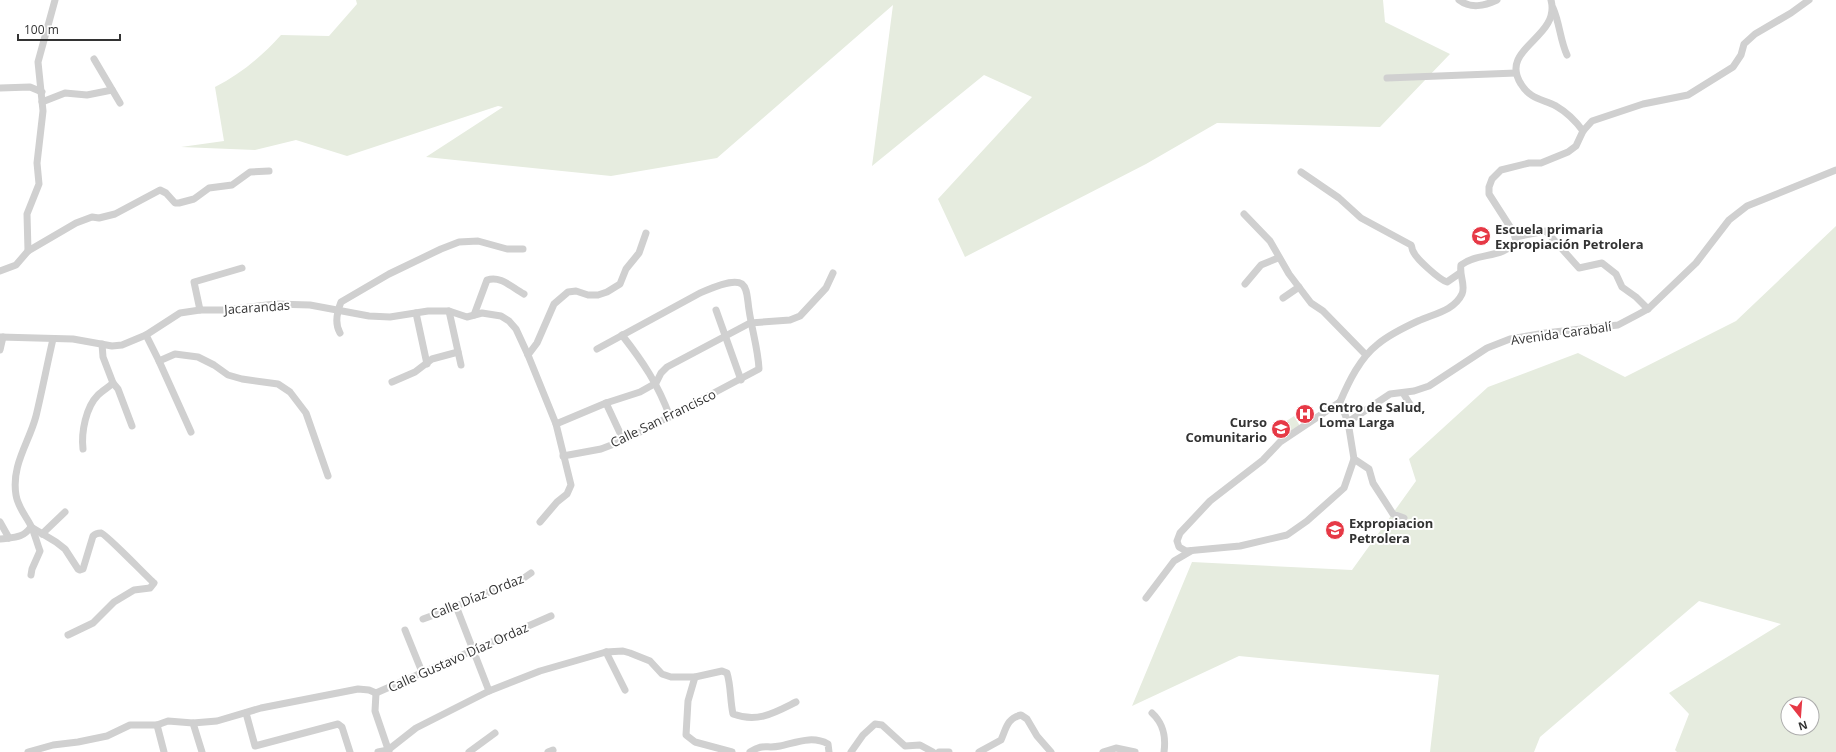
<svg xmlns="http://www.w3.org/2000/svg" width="1836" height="752" font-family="'Open Sans',sans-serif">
<rect width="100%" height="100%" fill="#fff"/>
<g fill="#e6ecdf" fill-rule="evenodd">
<path d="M356 0H1383L1385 22 1450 54 1380 127 1217 123 1146 164 965 257 938 199 1032 97 984 75 872 166 893 5 717 158 611 176 426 157 503 107 498 106 347 156 296 140 255 150 181 147 224 141 215 87C241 74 262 56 281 35L329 36 357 4Z"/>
<path d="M1836 226V752H1677L1675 750 1689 714 1669 693 1781 624 1699 601 1540 737 1534 752H1430L1439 675 1239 656 1132 706 1192 562 1352 570 1416 481 1409 459 1488 387 1578 353 1625 377 1736 321ZM1788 704H1812V728H1788Z"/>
<polygon points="1294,416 1300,426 1288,434 1282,424"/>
</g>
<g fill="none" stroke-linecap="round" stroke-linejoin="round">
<g stroke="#d0d0d0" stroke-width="7">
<path d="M1459 0C1471 9 1484 6 1497 0"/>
<path d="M1551 0C1561 38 1498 48 1521 84 1530 99 1542 99 1556 106 1568 113 1575 120 1583 131"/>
<path d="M1553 8C1560 24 1560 40 1567 55"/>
<polyline points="94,59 120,103"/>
<polyline points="1387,78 1516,73"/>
<polyline points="0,88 30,87 42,92"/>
<polyline points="42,102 65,93 87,95 112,90"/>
<path d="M1301 172 1339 198 1361 218 1411 245C1412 246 1412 250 1413 251 1416 259 1440 280 1447 282L1460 273"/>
<polyline points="1244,214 1270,241 1289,274 1311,303 1323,311 1366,355"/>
<polyline points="1515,237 1546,231 1579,268 1602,263 1616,274 1622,287 1636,297 1648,309"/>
<polyline points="28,251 27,214 39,184 37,163 43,111 38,62 55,0"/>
<polyline points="0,271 16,265 28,251 76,223 92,217 99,218 115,214 160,190 166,193 175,203 179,203 194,199 209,188 232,185 250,172 269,171"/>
<polyline points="1245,284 1261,265 1278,258"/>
<polyline points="1283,298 1299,287"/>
<polyline points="200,310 194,282 242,268"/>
<polyline points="716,310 741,380"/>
<polyline points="449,311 461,365"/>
<polyline points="416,313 427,364"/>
<path d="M474 315 487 280C501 275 512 288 524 294"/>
<path d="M340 333C334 323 337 312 341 302L389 274 441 249 459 242 478 241 507 249H523"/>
<polyline points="146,335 159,361 191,432"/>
<path d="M622 335C643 362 658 384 670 417"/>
<polyline points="0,337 73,339 112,346 122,345 146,335 180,313 200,310 225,310 275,304 310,305 369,316 390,317 428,311 449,311 467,317 482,313 501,316 509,321 516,329 528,355 556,424 571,485 567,494 557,502 540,522"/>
<polyline points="102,344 103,357 113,383 118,389 132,426"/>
<polyline points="0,350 3,337"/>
<polyline points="528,355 537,343 554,304 568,292 576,291 588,295 598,295 607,292 620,284 626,269 639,253 646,233"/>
<polyline points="159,361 175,354 198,357 214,365 228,375 242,379 278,384 290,392 306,413 328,476"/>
<polyline points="392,382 415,372 432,359 458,352"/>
<polyline points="1403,393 1413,409"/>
<path d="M1340 402C1349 381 1360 358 1378 344 1390 334 1405 327 1418 321 1433 314 1454 311 1462 294 1466 285 1459 276 1461 265 1478 252 1503 259 1516 241L1514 233 1489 194V187L1492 179 1501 170 1529 163H1541L1568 152 1576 146 1583 131 1592 121 1643 104 1688 95 1733 67 1741 55 1744 44 1755 34 1791 13 1809 0"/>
<polyline points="1340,402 1280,442 1263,460 1210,501 1180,533 1177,541 1179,547 1186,551 1240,546 1287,535 1307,521 1344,488 1354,459"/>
<polyline points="1340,402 1348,422 1354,459 1369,469 1373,483 1393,514 1404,518"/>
<polyline points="606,403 620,433 627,439"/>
<polyline points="1348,422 1390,394 1414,391 1429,386 1487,348 1510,339 1545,333 1618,325 1637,315 1648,309 1696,263 1729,220 1747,206 1836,170"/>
<polyline points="556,424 606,403 640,392 656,383 661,373 667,367 750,323 790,320 800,316 826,288 833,273"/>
<path d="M83 449C81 432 86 407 98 395 103 390 109 387 113 383"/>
<path d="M563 456 601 449 627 439 759 369C758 347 750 324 748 302 747 296 747 288 742 284 733 278 709 289 700 293L597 349"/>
<polyline points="0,522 9,538"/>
<path d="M31 527 56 542 65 549 78 569 80 570 83 569 93 536C95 534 98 533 101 533 106 534 146 576 154 583L150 588 134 590 114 602 93 623 68 635"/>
<polyline points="42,534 65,512"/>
<path d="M0 539C14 537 22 539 31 527"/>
<path d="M31 575 32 569 40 551C37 543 35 535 32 528 27 517 18 508 16 495 11 465 29 443 36 416 42 391 47 365 53 339"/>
<polyline points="1146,598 1174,561 1191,551"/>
<polyline points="456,606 489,691"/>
<polyline points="423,619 445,611 496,589 521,580 531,573"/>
<polyline points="405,630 422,672"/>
<polyline points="606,652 625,690"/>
<polyline points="695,677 688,701 686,735 695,742 732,752"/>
<polyline points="376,693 375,711 389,752"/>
<polyline points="246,713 255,746 338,724 342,727 350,752"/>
<path d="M1152 713C1164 724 1166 737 1164 752"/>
<polyline points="193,723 202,752"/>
<polyline points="157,725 164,752"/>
<polyline points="28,752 53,745 78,742 107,736 130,725 157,725 168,721 193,723 217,721 261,708 358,689 369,690 376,693 551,616"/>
<path d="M378 752 388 750 416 728 489 691 540 671 606 652 623 651 630 653 650 661 662 674 671 677H695L722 671 727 673C731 686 730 700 733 714 758 723 774 713 796 702"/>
<polyline points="469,752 495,733"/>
<polyline points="548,752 553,750"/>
<path d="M750 752C764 743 766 749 780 746 795 743 812 735 828 744L829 752"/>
<polyline points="851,752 863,735 875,724 882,725 905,746 920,745 933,752"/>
<polyline points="939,752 949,752"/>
<path d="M979 752 1001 740C1006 729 1007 718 1021 715L1027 719 1037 736 1051 752"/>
<polyline points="1103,752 1116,748 1135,752"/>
</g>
</g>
<defs>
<symbol id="school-disc" viewBox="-11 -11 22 22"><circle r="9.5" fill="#e63946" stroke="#fff"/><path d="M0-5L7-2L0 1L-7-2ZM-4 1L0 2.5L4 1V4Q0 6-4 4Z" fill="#fff"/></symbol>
<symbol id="hospital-disc" viewBox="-11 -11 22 22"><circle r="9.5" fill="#e63946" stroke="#fff"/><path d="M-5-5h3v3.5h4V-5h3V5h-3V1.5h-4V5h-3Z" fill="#fff"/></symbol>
</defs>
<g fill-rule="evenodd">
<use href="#school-disc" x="1470" y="225" width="22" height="22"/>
<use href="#hospital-disc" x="1294" y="403" width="22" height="22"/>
<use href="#school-disc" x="1270" y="418" width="22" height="22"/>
<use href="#school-disc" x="1324" y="519" width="22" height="22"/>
</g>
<g text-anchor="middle" stroke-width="4" stroke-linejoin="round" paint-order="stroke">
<g font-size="13" font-weight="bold" fill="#333" stroke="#fff" text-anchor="start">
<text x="1495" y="234">Escuela primaria<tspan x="1495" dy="15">Expropiación Petrolera</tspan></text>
<text x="1319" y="412">Centro de Salud,<tspan x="1319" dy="15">Loma Larga</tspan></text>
<text x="1267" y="427" text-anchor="end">Curso<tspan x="1267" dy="15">Comunitario</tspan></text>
<text x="1349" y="528">Expropiacion<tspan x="1349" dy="15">Petrolera</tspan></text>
</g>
<g font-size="13" fill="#333" stroke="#fff">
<text transform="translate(257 307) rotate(-4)" y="5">Jacarandas</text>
<text transform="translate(1561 333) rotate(-8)" y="5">Avenida Carabalí</text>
<text transform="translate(663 418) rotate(-26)" y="5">Calle San Francisco</text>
<text transform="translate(477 596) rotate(-22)" y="5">Calle Díaz Ordaz</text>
<text transform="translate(458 657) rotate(-24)" y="5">Calle Gustavo Díaz Ordaz</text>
</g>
</g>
<g transform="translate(1800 716) rotate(163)"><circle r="19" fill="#ffffff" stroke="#adadad"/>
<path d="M0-3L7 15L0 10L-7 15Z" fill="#e63946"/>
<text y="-6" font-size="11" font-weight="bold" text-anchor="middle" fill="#333333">N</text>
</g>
<path d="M18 34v6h102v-6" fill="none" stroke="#333333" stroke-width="2"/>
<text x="24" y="34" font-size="12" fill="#333333" stroke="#ffffff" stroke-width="3" paint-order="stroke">100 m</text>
</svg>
